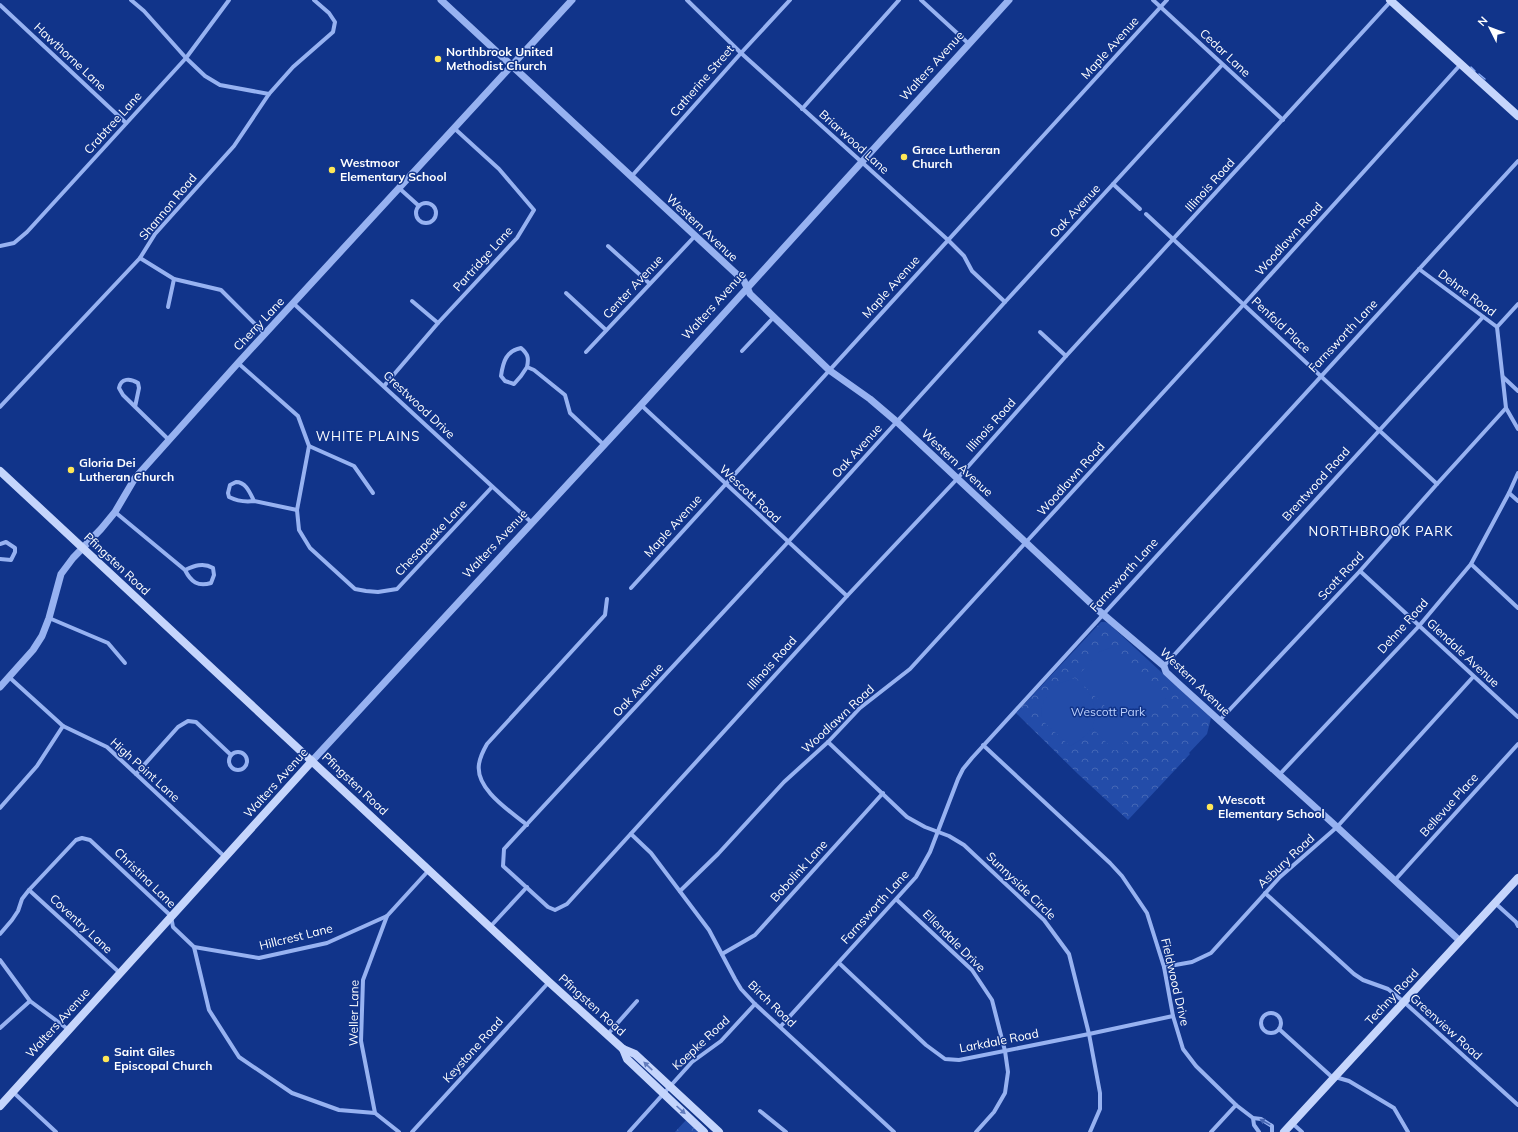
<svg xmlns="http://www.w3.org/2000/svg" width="1518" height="1132" font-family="Mulish,sans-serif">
<defs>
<pattern id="park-crowns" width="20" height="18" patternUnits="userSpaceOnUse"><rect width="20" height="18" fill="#234ca9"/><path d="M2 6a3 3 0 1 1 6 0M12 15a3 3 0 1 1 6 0" fill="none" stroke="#4467b6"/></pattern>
</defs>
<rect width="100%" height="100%" fill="#11348a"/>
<g fill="url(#park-crowns)">
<polygon points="1101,622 1105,622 1108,623 1211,718 1207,734 1189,753 1190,754 1128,820 1078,774 1016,713"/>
<polygon points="686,1120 700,1132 675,1132"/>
</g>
<g fill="#234ca9">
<polygon points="1113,647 1166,698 1115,751 1093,729 1110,711 1076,678 1099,652"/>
<path d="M1075 678C1080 683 1086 688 1090 695 1092 698 1093 703 1094 707 1099 726 1086 738 1070 746L1044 722 1045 720 1042 717 1041 707 1044 703 1043 701 1060 683Z"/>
</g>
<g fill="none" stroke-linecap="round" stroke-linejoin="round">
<g stroke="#88abf5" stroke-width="1.5">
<polyline points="1471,67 1475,71"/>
<polyline points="1479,74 1485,79"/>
</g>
<g stroke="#97b2f1" stroke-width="4">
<polyline points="131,0 144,11 186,58 205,76 220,85 269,94"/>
<polyline points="687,0 741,53 948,240 964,256 972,271 1005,302"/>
<polyline points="921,0 969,44"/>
<polyline points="1153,0 1283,120"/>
<polyline points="0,5 126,123"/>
<polyline points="1222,65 1005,302 788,542 504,849 503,866 548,907 555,910 567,904 847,596 957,479 1066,356 1391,1"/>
<polyline points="802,109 899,0"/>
<polyline points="631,177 741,53 790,0"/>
<polyline points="1113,184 1140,209"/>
<polyline points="399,188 419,206"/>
<circle cx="426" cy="213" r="10"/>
<polyline points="1146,214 1437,484"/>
<polyline points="0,246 14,243 27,232 186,58 229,0"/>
<polyline points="608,246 649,283"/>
<polyline points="140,258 174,279 221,290 265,334"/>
<polyline points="1419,269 1497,327 1506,408 1518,429"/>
<polyline points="566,293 606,330"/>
<polyline points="412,301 438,323"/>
<polyline points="293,303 531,522"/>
<polyline points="168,307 174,279"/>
<polyline points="1497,327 1518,304"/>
<polyline points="1040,332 1066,356"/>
<polyline points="742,351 773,318"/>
<polyline points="586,352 695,236"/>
<polyline points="238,363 298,416 309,446 297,510 299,530 310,548 355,589 366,591 378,592 397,589 492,487"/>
<path d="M527 367 521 376 514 384 505 381 501 376C503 362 506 351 521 348 528 354 529 358 527 367L534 370 565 395 570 413 603 444"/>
<polyline points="1503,377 1518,391"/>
<polyline points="384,386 438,323 517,238 534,210 499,169 454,128"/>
<polyline points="641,405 847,596"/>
<polyline points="0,407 140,258 155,234 234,146 269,94 293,67 333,32 335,22 329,13 314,0"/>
<path d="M135 407 139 388 138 383C130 378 121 378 119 388L123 395 169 440"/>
<polyline points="309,446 354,466 373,493"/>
<polyline points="1509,493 1518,501"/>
<path d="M254 501C246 502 237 501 229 497L228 493 230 485 236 482C246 482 250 493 254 501L297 510"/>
<path d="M115 512 185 570C191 582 198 587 211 583L214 575 213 568C203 562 194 566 185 570"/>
<polyline points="0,544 6,542 15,548 15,552 11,560 0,559"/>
<polyline points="1471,564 1518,608"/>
<polyline points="1360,571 1518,717"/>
<polyline points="631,588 1167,0"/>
<polyline points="49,618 108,643 125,663"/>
<polyline points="1164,666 1483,317"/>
<polyline points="9,677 63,726 107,747 225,857"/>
<polyline points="1219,721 1360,571 1437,484 1506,408"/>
<polyline points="828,742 907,817 925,827 949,836 964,845 1044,920 1069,954 1089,1034 1100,1093 1100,1109 1090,1132"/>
<polyline points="983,745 1110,863 1122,876 1147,913 1164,967 1173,1016 1183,1049 1196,1066 1236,1105 1253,1118 1261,1119 1272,1126 1272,1132"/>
<circle cx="238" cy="761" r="9"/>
<polyline points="136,774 178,727 188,721 196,722 231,755"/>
<polyline points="1279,775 1419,626 1471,564 1509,493 1518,473"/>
<polyline points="0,808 37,766 63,726"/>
<path d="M527 825C510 811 475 789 479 764 480 757 483 751 487 744L605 615 607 599"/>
<polyline points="631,834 651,853 709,930 735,979 741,989 755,1004 894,1132"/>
<polyline points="1395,880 1518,744"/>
<polyline points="29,890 120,973"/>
<polyline points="680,891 718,854 784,782 828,742 860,708 910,669 1244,304 1461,64"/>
<polyline points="1265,893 1354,974 1363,980 1388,989 1404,1002 1518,1105"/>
<polyline points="897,900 972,970 992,1000 1005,1051 1008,1072 1005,1093 994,1112 976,1132"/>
<polyline points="1495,903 1516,922 1518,926"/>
<polyline points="490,927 527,887"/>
<polyline points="0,934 12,920 18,911 22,899 29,890 76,840 82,838 90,840 171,916 173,927 194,947 209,1010 239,1057 292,1093 339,1110 375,1113 399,1132"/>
<polyline points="194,947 259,958 327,943 387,916 429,870"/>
<polyline points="722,954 755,935 883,793"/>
<polyline points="0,960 30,1001 69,1030"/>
<polyline points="839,963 926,1045 945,1059 959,1060 1089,1034 1173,1016"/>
<polyline points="1164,967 1192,962 1211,953 1280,877 1337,827 1473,677"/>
<circle cx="1271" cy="1023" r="10"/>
<polyline points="781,1026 916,877 930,852 958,779 963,769 972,758 1518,161"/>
<polyline points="0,1028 30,1001"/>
<polyline points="1279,1029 1333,1078"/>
<polyline points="607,1035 637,1001"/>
<polyline points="1335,1077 1349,1081 1394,1108 1408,1132"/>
<polyline points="13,1092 56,1132"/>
<polyline points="760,1111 786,1132"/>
<polyline points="375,1113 361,1041 363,980 387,916"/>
<polyline points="1253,1118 1254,1125 1259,1132"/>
<polyline points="1292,1123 1302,1132"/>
<polyline points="412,1132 549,982"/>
<polyline points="629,1132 692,1062 721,1041 755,1004"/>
<polyline points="1211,1132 1236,1105"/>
</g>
<g stroke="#97b2f1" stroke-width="7">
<polyline points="441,0 744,281 750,294 829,370 870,399 897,422 1098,610 1164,666 1166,672 1180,685 1337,827 1460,941"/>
<polyline points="0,687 33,650 42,636 49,618 61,574 73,558 101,529 115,512 135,478 238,363 572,0"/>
<polyline points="312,761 641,405 1009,0"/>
</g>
<g stroke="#c5d5fc" stroke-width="8">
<polyline points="1390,0 1518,116"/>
<polyline points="0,471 549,982 623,1049 635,1054 719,1132"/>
<polyline points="623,1049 627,1059 704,1132"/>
<polyline points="0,1106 312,761"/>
<polyline points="1284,1132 1518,878"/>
</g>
</g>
<defs><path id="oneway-solid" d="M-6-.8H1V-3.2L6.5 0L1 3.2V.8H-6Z"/></defs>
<g fill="#627cbd">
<use href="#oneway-solid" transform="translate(648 1066) rotate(-137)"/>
<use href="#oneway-solid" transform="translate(681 1110) rotate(42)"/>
</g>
<use fill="#4766b3" href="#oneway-solid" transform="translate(1265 1122) rotate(-151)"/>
<g fill="#ffe757" stroke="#11348a" stroke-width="1.5">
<circle cx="438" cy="59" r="4"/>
<circle cx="904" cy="157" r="4"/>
<circle cx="332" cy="170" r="4"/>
<circle cx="71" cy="470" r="4"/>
<circle cx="1210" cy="807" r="4"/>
<circle cx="106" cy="1059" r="4"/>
</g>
<g text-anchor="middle" stroke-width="3" stroke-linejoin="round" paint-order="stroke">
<g font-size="12" fill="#fff" stroke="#11348a">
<text transform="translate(1110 48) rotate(-48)" y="4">Maple Avenue</text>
<text transform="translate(1225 53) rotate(43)" y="4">Cedar Lane</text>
<text transform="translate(70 57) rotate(43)" y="4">Hawthorne Lane</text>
<text transform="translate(932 66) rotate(-48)" y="4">Walters Avenue</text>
<text transform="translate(702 81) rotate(-49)" y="4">Catherine Street</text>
<text transform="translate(113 123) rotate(-48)" y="4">Crabtree Lane</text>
<text transform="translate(854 142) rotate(42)" y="4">Briarwood Lane</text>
<text transform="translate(1210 185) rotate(-48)" y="4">Illinois Road</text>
<text transform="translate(168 207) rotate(-50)" y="4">Shannon Road</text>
<text transform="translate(1075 211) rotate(-47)" y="4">Oak Avenue</text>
<text transform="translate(702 228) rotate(43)" y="4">Western Avenue</text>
<text transform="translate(1289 239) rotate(-48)" y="4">Woodlawn Road</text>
<text transform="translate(483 259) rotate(-48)" y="4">Partridge Lane</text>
<text transform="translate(633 287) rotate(-47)" y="4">Center Avenue</text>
<text transform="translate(891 287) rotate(-48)" y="4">Maple Avenue</text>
<text transform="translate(1467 293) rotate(37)" y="4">Dehne Road</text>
<text transform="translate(714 305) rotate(-48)" y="4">Walters Avenue</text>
<text transform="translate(259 324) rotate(-47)" y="4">Cherry Lane</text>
<text transform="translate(1281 325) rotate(43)" y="4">Penfold Place</text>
<text transform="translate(1343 336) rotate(-47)" y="4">Farnsworth Lane</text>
<text transform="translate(419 405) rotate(43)" y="4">Crestwood Drive</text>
<text transform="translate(991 425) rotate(-48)" y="4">Illinois Road</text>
<text transform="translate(857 451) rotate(-48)" y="4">Oak Avenue</text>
<text transform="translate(957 463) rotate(43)" y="4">Western Avenue</text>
<text transform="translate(1071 479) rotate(-48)" y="4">Woodlawn Road</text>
<text transform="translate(1316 484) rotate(-48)" y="4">Brentwood Road</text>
<text transform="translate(750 494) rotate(43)" y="4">Wescott Road</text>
<text transform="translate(673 526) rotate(-48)" y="4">Maple Avenue</text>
<text transform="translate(431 538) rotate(-47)" y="4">Chesapeake Lane</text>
<text transform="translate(495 544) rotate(-47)" y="4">Walters Avenue</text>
<text transform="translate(117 564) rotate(43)" y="4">Pfingsten Road</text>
<text transform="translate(1124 575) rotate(-48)" y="4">Farnsworth Lane</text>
<text transform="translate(1341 576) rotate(-47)" y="4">Scott Road</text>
<text transform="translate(1403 626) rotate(-48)" y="4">Dehne Road</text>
<text transform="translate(1463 653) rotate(43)" y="4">Glendale Avenue</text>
<text transform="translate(772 663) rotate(-48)" y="4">Illinois Road</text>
<text transform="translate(1195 682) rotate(44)" y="4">Western Avenue</text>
<text transform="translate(638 690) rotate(-47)" y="4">Oak Avenue</text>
<text transform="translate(838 719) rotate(-43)" y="4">Woodlawn Road</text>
<text transform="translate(145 770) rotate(42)" y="4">High Point Lane</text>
<text transform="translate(276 783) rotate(-48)" y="4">Walters Avenue</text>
<text transform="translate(355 784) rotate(43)" y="4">Pfingsten Road</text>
<text transform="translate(1449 805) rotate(-48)" y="4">Bellevue Place</text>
<text transform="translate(1286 861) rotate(-43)" y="4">Asbury Road</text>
<text transform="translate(799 871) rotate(-48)" y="4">Bobolink Lane</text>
<text transform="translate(145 878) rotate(44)" y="4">Christina Lane</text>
<text transform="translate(1021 886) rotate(44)" y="4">Sunnyside Circle</text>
<text transform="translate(875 907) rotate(-48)" y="4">Farnsworth Lane</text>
<text transform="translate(81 924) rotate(43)" y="4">Coventry Lane</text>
<text transform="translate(296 937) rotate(-14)" y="4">Hillcrest Lane</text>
<text transform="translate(954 941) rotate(45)" y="4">Ellendale Drive</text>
<text transform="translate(1175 982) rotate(77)" y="4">Fieldwood Drive</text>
<text transform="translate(1392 997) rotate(-47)" y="4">Techny Road</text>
<text transform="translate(772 1004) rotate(44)" y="4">Birch Road</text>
<text transform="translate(592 1005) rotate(42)" y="4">Pfingsten Road</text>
<text transform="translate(354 1013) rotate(-89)" y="4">Weller Lane</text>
<text transform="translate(58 1023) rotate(-48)" y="4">Walters Avenue</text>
<text transform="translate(1446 1027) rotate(42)" y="4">Greenview Road</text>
<text transform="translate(999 1041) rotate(-11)" y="4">Larkdale Road</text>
<text transform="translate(701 1043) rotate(-43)" y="4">Koepke Road</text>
<text transform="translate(473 1050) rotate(-48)" y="4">Keystone Road</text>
</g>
<g font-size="12" font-weight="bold" fill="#fff" stroke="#11348a" text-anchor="start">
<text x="446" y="56">Northbrook United<tspan x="446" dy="14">Methodist Church</tspan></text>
<text x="912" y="154">Grace Lutheran<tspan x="912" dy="14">Church</tspan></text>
<text x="340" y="167">Westmoor<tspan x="340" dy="14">Elementary School</tspan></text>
<text x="79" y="467">Gloria Dei<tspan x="79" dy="14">Lutheran Church</tspan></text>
<text x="1218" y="804">Wescott<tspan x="1218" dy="14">Elementary School</tspan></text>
<text x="114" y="1056">Saint Giles<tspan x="114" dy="14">Episcopal Church</tspan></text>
</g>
<g font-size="12" fill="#bdd1fd" stroke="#11348a">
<text x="1108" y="716">Wescott Park</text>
</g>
<g font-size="13" letter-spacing="1" fill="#fff" stroke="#11348a">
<text x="368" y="441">WHITE PLAINS</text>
<text x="1381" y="536">NORTHBROOK PARK</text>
</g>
</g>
<g transform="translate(1490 28) rotate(312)" stroke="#11348a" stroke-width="3" paint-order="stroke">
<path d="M0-3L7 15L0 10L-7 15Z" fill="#ffffff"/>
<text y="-6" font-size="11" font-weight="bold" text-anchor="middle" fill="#ffffff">N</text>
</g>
</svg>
